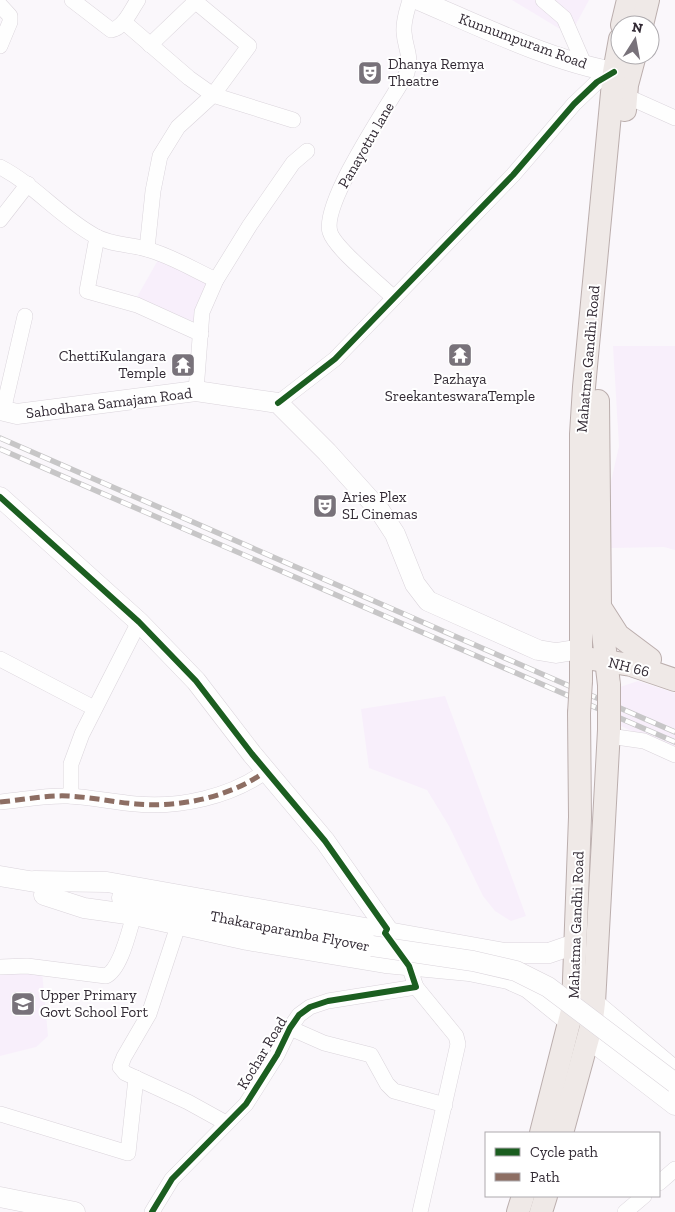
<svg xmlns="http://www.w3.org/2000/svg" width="675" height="1212" font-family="'Zilla Slab',serif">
<rect width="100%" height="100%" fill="#faf7fb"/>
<g fill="#f8effb">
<polygon points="512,0 589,0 570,35"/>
<polygon points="158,260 212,282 195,322 136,299"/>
<polygon points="613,346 675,346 675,550 664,547 611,548 610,486 619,446"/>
<polygon points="638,681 675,693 675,752 621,726 620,687"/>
<polygon points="445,696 526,916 511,921 495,911 483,896 449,826 427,790 369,768 361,709"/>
<polygon points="0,970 42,972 48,1036 36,1047 0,1056"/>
</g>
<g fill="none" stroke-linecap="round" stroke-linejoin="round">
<defs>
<g id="street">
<path d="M72 0 111 30C124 28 131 10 138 0"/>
<polyline points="543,0 564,18 584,64"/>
<polyline points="0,5 10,16 10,22 0,46"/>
<polyline points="124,22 189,78 213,95 293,120"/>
<polyline points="150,45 197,0"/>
<polyline points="626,96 675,118"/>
<path d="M0 167C35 185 60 217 95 236 111 245 129 244 146 249 170 255 194 270 216 280"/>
<polyline points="0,220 28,184"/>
<polyline points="97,237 87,291 137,305 201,334"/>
<polyline points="147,249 153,191 160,156 178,127 213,95 249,46 196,2"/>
<path d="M394 298C380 284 335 249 330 232 321 203 391 101 407 73 412 54 405 49 404 32 403 21 407 11 410 0"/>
<polyline points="196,391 202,312 216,280 250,225 293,163 307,151"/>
<polyline points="278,403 335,359 513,175 574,104 597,82 614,72"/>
<polyline points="3,411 25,316"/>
<polyline points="0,659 94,708"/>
<polyline points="609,736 644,741 675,755"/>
<polyline points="71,796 71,764 82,734 139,622"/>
<path d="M0 802C23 800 45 795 68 796 90 797 113 802 136 804 179 808 231 797 266 771"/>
<polyline points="178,926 149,1014 124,1057 120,1067 125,1073 188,1102 226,1123"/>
<path d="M0 967 27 966 106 976C121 969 129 931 134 915"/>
<polyline points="416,987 456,1036 458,1044 420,1212"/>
<polyline points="290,1028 324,1043 371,1055 387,1084 394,1091 445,1105"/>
<polyline points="0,1114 128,1153 136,1078"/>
<polyline points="659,1183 675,1169"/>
<polyline points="152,1212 172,1179 246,1104 277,1055 290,1028 299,1015 310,1007 328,1001 416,987 409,966"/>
<polyline points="625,1212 644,1196"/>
</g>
<g id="secondary">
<path d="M419 0C480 26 563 67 628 74"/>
<polyline points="0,410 17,414 196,391 278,403 327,452 380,511 395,534 415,584 428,601 538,650 556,653 581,649"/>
<polyline points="0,497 139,622 196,681 252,754 325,841 387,929 385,933 409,966"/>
<polyline points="0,876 47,884"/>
<polyline points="34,881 107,882 505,953 549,953 575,944"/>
<polyline points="44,895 84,908 134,915 247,940 385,963 469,971 508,979 528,988 570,1022"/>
<polyline points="122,898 372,946"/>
<polyline points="594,1003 675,1071"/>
<polyline points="588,1038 675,1105"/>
<polyline points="0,1197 75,1212"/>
</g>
<g id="primary">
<polyline points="622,25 628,0"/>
<polyline points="642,25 648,0"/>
<polyline points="625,110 627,85 635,55"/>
<polyline points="598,401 600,607 609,685"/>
<polyline points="602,610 618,635 650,659"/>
<polyline points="592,659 631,665 675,680"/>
<polyline points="581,681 581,434 584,387 614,72 620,39"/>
<polyline points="541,1133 573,1007 580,817 579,713"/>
<polyline points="562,1133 591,1027 594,1003 609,730"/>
<polyline points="518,1212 523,1196"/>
<polyline points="541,1212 546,1196"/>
</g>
</defs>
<use href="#street" stroke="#dad4db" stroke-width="16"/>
<use href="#secondary" stroke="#dad4db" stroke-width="21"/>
<use href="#primary" stroke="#bbaead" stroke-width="24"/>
<use href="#street" stroke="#fefefe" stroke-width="15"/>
<use href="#secondary" stroke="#fefefe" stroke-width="20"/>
<use href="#primary" stroke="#efe9e7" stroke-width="22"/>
<defs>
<g id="rail">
<polyline points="0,438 675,732"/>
<polyline points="0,449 675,742"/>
</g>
</defs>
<use href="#rail" stroke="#c7c6c7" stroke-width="5.5"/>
<use href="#rail" stroke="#fff" stroke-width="4" stroke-dasharray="11" stroke-linecap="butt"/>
<defs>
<polyline id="secondary-bridge" points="372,946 473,961 516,971 548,987 675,1083"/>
<g id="primary-bridge">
<polyline points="609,685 609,730"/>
<polyline points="579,713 581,681"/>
</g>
</defs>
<use href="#secondary-bridge" stroke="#dad4db" stroke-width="21" stroke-linecap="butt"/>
<use href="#primary-bridge" stroke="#bbaead" stroke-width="24" stroke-linecap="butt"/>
<use href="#secondary-bridge" stroke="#fefefe" stroke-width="20"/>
<use href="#primary-bridge" stroke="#efe9e7" stroke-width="22"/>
<path stroke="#8d6e63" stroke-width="5" stroke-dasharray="10 5" stroke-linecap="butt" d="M0 802C23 800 45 795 68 796 90 797 113 802 136 804 179 808 231 797 266 771"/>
<defs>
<g id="cycleway">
<polyline points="278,403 335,359 513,175 574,104 597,82 614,72"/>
<polyline points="0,497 139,622 196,681 252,754 325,841 387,929 385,933 409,966 416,987 328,1001 310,1007 299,1015 290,1028 277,1055 246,1104 172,1179 152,1212"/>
</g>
</defs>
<use href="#cycleway" stroke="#fff" stroke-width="9"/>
<use href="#cycleway" stroke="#1b5e20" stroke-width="6"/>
</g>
<defs>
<symbol id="theatre-square" viewBox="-11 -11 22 22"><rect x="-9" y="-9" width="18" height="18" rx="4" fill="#78727a" stroke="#fff"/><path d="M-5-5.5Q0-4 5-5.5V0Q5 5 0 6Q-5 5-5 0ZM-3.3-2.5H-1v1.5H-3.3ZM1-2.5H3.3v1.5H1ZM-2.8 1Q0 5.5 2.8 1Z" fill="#fff"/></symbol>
<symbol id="temple-square" viewBox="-11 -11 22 22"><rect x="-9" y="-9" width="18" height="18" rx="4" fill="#78727a" stroke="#fff"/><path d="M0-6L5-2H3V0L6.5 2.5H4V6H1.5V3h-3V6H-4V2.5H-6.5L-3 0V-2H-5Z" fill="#fff"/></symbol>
<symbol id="school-square" viewBox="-11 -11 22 22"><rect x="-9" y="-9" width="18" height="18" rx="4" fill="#78727a" stroke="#fff"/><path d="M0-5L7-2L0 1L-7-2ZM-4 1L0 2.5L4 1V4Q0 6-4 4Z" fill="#fff"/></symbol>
</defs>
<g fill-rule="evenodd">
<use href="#theatre-square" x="356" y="59" width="28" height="28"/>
<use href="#temple-square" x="446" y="341" width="28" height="28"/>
<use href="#temple-square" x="169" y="351" width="28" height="28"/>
<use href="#theatre-square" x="311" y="492" width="28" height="28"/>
<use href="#school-square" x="9" y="990" width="28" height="28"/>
</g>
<g text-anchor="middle" stroke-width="4" stroke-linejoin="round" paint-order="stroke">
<g font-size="15" fill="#322a34" stroke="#fff">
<text transform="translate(523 41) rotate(20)" y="5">Kunnumpuram Road</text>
<text transform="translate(366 145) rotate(-60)" y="5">Panayottu lane</text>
<text transform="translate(588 359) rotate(-85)" y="5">Mahatma Gandhi Road</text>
<text transform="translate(109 403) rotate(-7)" y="5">Sahodhara Samajam Road</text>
<text transform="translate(629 667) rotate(14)" y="5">NH 66</text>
<text transform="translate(576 925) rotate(-88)" y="5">Mahatma Gandhi Road</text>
<text transform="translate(290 931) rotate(11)" y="5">Thakaraparamba Flyover</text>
<text transform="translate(262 1053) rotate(-59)" y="5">Kochar Road</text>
</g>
<g font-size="15" fill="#322a34" stroke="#fff" text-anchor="start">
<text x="388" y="69">Dhanya Remya<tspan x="388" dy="17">Theatre</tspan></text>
<text x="166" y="361" text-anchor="end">ChettiKulangara<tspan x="166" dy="17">Temple</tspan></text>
<text x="460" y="384" text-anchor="middle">Pazhaya<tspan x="460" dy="17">SreekanteswaraTemple</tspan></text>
<text x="342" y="502">Aries Plex<tspan x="342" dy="17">SL Cinemas</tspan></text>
<text x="40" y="1000">Upper Primary<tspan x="40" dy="17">Govt School Fort</tspan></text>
</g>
</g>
<rect x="485" y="1132" width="175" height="65" fill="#ffffff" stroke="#adaaae"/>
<rect x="495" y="1148" width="25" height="8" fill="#1b5e20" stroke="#adaaae"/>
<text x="530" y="1157" font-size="15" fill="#322a34">Cycle path</text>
<rect x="495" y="1173" width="25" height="8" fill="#8d6e63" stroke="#adaaae"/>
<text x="530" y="1182" font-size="15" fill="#322a34">Path</text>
<g transform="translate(635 40) rotate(11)"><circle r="24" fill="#ffffff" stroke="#adaaae"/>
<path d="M0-4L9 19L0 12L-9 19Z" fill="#78727a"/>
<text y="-8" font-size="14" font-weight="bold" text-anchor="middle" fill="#322a34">N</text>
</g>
</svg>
